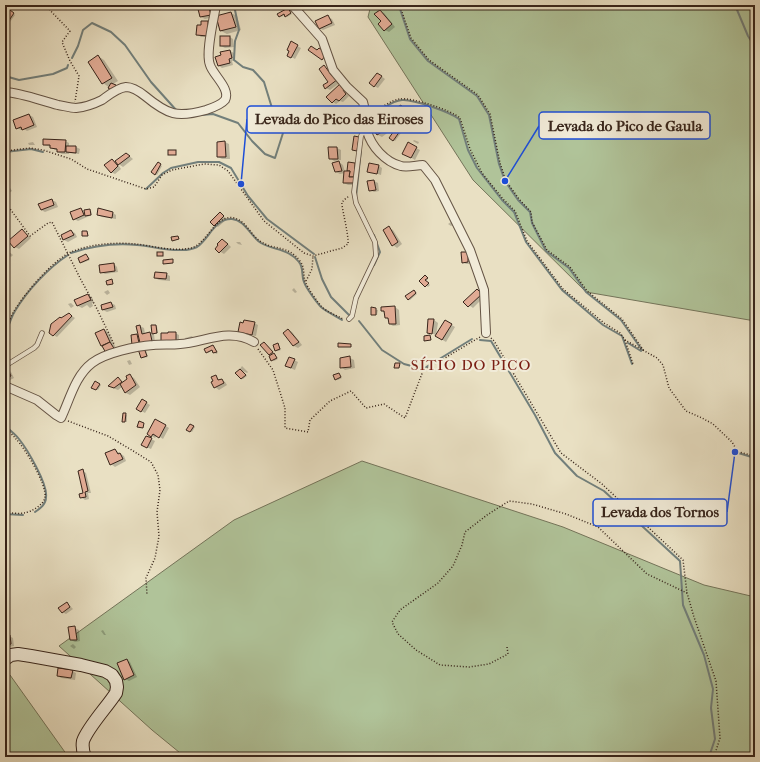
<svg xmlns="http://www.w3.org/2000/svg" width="760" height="762" font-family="'IM FELL French Canon',serif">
<rect width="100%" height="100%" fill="#e9e0c3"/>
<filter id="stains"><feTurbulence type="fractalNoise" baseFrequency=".005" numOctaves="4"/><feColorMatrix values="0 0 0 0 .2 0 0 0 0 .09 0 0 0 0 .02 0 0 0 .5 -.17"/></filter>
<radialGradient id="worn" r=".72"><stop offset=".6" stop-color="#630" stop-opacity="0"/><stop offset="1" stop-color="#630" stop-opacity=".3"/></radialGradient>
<g fill="#b0c399" stroke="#74745a">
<polygon points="371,5 755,5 755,321 586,292 473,180 368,17"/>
<polygon points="362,461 563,527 704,585 755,597 755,757 185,757 152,730 59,646 234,520"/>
<polygon points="10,675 67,755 67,757 5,757 5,677"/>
</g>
<g fill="#0003">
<polygon points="200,5 213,5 214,17 205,19 201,17"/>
<polygon points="288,9 292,14 287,17 285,15 281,17 280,16"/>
<polygon points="380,11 384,13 395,27 389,32 385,30"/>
<polygon points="11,12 15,15 10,22 5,18"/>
<polygon points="231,13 237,16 241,30 227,34 221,31 217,17"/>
<polygon points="328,17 332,19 335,25 323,30 319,28"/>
<polygon points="208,22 212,25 211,37 201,37 197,34 202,26"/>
<polygon points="230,37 233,39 234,47 225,48 221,46"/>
<polygon points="291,43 301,48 295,59 288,55 290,50"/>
<polygon points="230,51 234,53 235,60 232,61 233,65 222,68 218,65"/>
<polygon points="98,56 104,60 118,81 113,84 117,86 110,88 103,83"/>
<polygon points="324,67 328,69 334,77 341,82 330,90 326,88 329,82"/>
<polygon points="381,76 385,79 378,88 374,86"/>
<polygon points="341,84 349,90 346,93 349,96 343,102 340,101 336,104 333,102"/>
<polygon points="29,115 33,117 37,127 27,131 24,129 21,130 17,128"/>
<polygon points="383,116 387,118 394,128 382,137 378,135 371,125"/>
<polygon points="397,130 401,133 395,141 391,138"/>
<polygon points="414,140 419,142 418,144 413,141"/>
<polygon points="65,141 69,143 69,147 76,147 80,149 79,154 69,153 69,154 62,154 58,152 58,150 55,150 51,147 44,145"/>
<polygon points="33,142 35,145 29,145 28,143"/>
<polygon points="225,142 229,144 230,159 222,159 218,157 218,143"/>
<polygon points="408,144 420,150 415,160 403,153"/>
<polygon points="337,148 341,150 341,160 334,161 330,158"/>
<polygon points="127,154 133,159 123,167 117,163 121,169 115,174 111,172 112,160 116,162"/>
<polygon points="339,162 343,165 345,172 348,172 355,164 359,166 358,185 348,185 344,183 345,173 340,174 336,172"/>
<polygon points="158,164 162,166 157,175 153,172"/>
<polygon points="379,166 382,168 381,175 368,171"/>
<polygon points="5,180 12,191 6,195 5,195"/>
<polygon points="374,181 378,183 379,191 374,192 370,190"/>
<polygon points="52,200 56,202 58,207 45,212 41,210"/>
<polygon points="81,209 84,211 91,211 92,215 87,217 78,221 74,219"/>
<polygon points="113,213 116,215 116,219 102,217 98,215"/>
<polygon points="220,214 227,219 218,227 214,225"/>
<polygon points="451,222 453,225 451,226 448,224"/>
<polygon points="389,228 393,230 402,244 397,248 393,245"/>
<polygon points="22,230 31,238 19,249 15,247"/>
<polygon points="71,231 75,233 77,237 68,242 64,240"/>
<polygon points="226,242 231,247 224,254 216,249"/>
<polygon points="236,242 240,242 242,245 238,244"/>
<polygon points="8,251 13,255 11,257 6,252"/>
<polygon points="5,253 9,259 6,261 5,261"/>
<polygon points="467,253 472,264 466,264 463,262"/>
<polygon points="86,256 90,260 82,263 81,263"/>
<polygon points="114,264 117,267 118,272 105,274 101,272"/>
<polygon points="166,274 170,276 170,281 159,280 155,278"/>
<polygon points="426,277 428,279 426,281 430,285 428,287 420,281"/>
<polygon points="294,288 297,292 295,293 292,290"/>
<polygon points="108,290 110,293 107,295 104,292"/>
<polygon points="478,290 485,296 473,308 465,302"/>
<polygon points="414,291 417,294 410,300 408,299"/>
<polygon points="88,295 92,297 94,303 92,303 93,306 90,308 87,305 82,308 78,306 76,300"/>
<polygon points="71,303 74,306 71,308 68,304"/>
<polygon points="111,303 115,305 116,309 107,312 103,310 102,306"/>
<polygon points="395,307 399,310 400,325 393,326 390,324 389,320 386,317 385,313 382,311"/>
<polygon points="372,309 378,310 377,315 374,315"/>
<polygon points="69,314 75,318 57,337 50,333 62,319"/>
<polygon points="434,320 438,323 436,335 428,332"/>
<polygon points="445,321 455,327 446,342 436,336"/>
<polygon points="254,323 258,325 256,336 243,334 239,332"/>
<polygon points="138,326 140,326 144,328 145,334 150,333 153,335 152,326 157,326 158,333 154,334 155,343 137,346 132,336 139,335"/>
<polygon points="104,330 108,332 118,352 107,352 102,345"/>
<polygon points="289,330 292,332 302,345 298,348 294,346 285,333"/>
<polygon points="175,333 179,335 179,344 166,344"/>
<polygon points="192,336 194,339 186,340 185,338"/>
<polygon points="264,344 268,346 278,359 274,361 272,360 271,356"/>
<polygon points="278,344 281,350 278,351 276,350"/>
<polygon points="213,346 218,353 216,354 213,350 208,353 207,352"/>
<polygon points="144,349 146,350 148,357 143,358 142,357"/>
<polygon points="350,358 354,360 355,368 345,370 341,367"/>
<polygon points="130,360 132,364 129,365 127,361"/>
<polygon points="294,360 298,362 295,370 290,368"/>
<polygon points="242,366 248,372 247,373 243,371 247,376 243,379 237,373"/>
<polygon points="7,369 11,372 14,378 8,381 5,380 5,370"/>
<polygon points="339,374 342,378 338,380 336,379"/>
<polygon points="130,376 134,378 140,387 130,395 126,393 123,386 118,390 113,388 118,378 124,383"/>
<polygon points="215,376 220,381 222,380 225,382 227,385 219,390 215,387"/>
<polygon points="95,383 101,385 98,390 93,387"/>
<polygon points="142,400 150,405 145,413 138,409"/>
<polygon points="125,414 127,415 127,422 123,421"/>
<polygon points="156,420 169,428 163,439 157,435 155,438 148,434"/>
<polygon points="191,425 195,427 192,432 188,430"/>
<polygon points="147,437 155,441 151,449 142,445"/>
<polygon points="115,450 124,456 126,461 115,467 111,464"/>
<polygon points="83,471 86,473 91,493 88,493 89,499 85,500 81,497 84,494"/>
<polygon points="67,603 73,609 66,614 62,612"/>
<polygon points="75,628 79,630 80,641 75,642 71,640"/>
<polygon points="103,630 106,635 104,635 101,631"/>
<polygon points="5,634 13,638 14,646 5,648"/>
<polygon points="73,644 76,647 74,649 70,646"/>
<polygon points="127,660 130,662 137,677 129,681 125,679"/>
<polygon points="72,671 76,673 75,680 61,678 58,676"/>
</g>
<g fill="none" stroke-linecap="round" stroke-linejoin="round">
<g stroke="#727f7b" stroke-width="2">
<polyline points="395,5 400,9 410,39 428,61 477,96 489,115 499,164 505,181 518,200 530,212 532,223 546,251 569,268 586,292 621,320 642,350"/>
<polyline points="735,5 748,36 755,47"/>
<polyline points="72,58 78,46 83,30 92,23 111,32 125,45 151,82 177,111"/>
<polyline points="5,76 19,80 53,74 67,68 68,65"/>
<polyline points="201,115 213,114 238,123 252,141 265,154 275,158 283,133 272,108 264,82 253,70 243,67 234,60 235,41 239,30 234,5"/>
<path d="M371 120C377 111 392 101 402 100 413 99 450 112 459 119L468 150 477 168 502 200 514 212 526 242 562 290 603 325 622 336 632 364"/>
<polyline points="5,152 31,149 43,152"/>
<polyline points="146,189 163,173 171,168 198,162 219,162 231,168 248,196 267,219 314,254"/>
<polyline points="356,197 361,150"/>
<polyline points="374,235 380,252 374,265"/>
<path d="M71 253C92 246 115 243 137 245 152 246 167 251 182 250 187 250 193 249 197 247 209 239 215 218 232 219 245 220 251 237 261 243 275 251 288 248 299 262 304 268 301 275 304 282 306 288 317 303 321 307 327 312 336 316 342 320"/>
<polyline points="315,257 322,279 331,297 350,316"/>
<polyline points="359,321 382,350 404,364 423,369 472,339"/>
<path d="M5 337C8 328 10 319 15 311 27 291 48 268 68 255"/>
<polyline points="480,340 491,341 535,415 555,453 577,476 604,491 680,561 683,605 704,655 713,689 711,708 715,739 709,757"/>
<polyline points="628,343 641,351"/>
<path d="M5 426C10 430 15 434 19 439 27 449 48 484 46 497 46 504 41 508 35 512"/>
<polyline points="735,452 755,458"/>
<polyline points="752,457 755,461"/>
<polyline points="5,514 23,515"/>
</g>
</g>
<g fill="#e1ab94" stroke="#37241a">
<polygon points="197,5 210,5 211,7 209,8 211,15 200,17"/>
<polygon points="288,8 291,13 285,17 284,14 279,17 277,14"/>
<polygon points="10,10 14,13 8,22 5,20 5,17"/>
<polygon points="380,10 392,24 384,31 378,24 381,21 374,14"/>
<polygon points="231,12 236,27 220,31 216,16"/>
<polygon points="328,15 332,23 319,29 315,21"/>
<polygon points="201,21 208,21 208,36 196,35 197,25 201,25"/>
<rect x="220" y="36" width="10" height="10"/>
<polygon points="291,41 298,45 291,58 287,56 289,51 287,50"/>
<polygon points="311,46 317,50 319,48 327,53 322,60 308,50"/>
<polygon points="230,50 232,58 229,59 230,63 218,66 215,57 221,55 220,52"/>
<polygon points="98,55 112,78 102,84 88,62"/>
<polygon points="324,65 332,76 335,74 338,79 325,89 323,85 328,82 319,69"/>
<polygon points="377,73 382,76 374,87 369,83"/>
<polygon points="111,83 116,85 113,91 108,88"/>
<polygon points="341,83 346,88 343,90 346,94 339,101 336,99 332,103 326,97"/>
<polygon points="401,105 405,113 391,121 387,113"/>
<polygon points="29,114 34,125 22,130 21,127 16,129 13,120"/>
<polygon points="383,115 391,126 377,135 369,124"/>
<polygon points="361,125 363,128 358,133 356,130"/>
<polygon points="396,128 400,131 393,141 389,138"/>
<polygon points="354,136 359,137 357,151 352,150"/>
<polygon points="43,139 66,140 65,152 57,152 57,149 50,148 50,145 43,145"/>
<polygon points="225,141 226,157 217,157 217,142"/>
<polygon points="408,142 417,147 411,158 402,154"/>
<polygon points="66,146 76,146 76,153 66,152"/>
<polygon points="328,147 337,147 338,159 329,159"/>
<rect x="168" y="150" width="8" height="5"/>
<polygon points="126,153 130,156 118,165 115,161"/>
<polygon points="112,159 118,166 111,173 104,165"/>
<polygon points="339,161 342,171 335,172 332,163"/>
<polygon points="158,162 161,164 155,175 151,172"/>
<polygon points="348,162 355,163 354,177 349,177 350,171 347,171"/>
<polygon points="369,163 379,165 377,174 367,172"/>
<polygon points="344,171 350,171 349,177 354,177 354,183 343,183"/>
<polygon points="374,180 376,190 369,191 367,181"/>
<polygon points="52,199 54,205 41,210 38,204"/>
<polygon points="81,208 84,215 73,220 70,212"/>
<polygon points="98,208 113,212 112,218 97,215"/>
<polygon points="90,209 91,215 85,216 84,210"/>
<polygon points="220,212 224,216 214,226 210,222"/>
<polygon points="389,226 398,242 392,246 383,230"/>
<polygon points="22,229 28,236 14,248 8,241"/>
<polygon points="71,230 74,235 63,240 61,235"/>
<polygon points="82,231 87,231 88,236 82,236"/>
<polygon points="178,236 179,239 172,241 171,237"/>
<polygon points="222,239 228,244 219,253 215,249 218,245 217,244"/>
<rect x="157" y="252" width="6" height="4"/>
<polygon points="461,252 468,252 468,262 462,263"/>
<polygon points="86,254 89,259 80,263 78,258"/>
<polygon points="173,259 173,263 163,264 163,260"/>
<polygon points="114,263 115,271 100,273 99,265"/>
<polygon points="155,272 167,273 166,279 154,278"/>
<polygon points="425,275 428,278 425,280 429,283 425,287 419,281"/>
<polygon points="112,279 113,284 107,285 106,281"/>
<polygon points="477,289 482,294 468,307 463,302"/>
<polygon points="414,290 416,293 408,300 405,296"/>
<polygon points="88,294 91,300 77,306 74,300"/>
<polygon points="111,302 113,307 102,310 101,305"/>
<polygon points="395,306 396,324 389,324 388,318 385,318 384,311 381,311 381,307"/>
<polygon points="371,307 376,308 376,315 371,315"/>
<polygon points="69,313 72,316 53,336 49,333 51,324 60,317 61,318"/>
<polygon points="428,319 434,319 432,334 427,333"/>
<polygon points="244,320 255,322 252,335 238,332 240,322 243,323"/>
<polygon points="445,320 452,324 442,340 435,336"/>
<polygon points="140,325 142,334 150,332 152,341 140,343 136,326"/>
<polygon points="151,325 156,325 157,333 152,334"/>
<polygon points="104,329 110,342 101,346 95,333"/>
<polygon points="288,329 299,342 293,346 283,333"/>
<polygon points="168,332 176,332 176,342 161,342 161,333 168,333"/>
<polygon points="137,334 139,343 132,345 131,335"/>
<polygon points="430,335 431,340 424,341 424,336"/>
<polygon points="110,342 115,350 106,353 102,346"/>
<polygon points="264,342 273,352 269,355 260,345"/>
<polygon points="278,343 280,349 275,351 273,345"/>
<polygon points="338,343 351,344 351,347 338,347"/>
<polygon points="213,345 217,352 213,353 212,350 206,353 204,349"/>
<polygon points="144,348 147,356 141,358 138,349"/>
<polygon points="274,353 277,358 271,361 269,356"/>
<polygon points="350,356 351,367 340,368 340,358"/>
<polygon points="289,357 295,359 291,368 285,366"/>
<polygon points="395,363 400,363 399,368 394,368"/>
<polygon points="7,368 11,376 5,379 5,369"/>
<polygon points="240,369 246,375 241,379 235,373"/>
<polygon points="339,373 341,377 335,380 333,375"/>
<polygon points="130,374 136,385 125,393 120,384 127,379 126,376"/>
<polygon points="216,375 218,380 222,379 224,383 214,388 211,382 213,381 211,377"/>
<polygon points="118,377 122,382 114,388 108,386"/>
<polygon points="95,381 100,384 96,390 91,388"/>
<polygon points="142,399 147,402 141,412 136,409"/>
<polygon points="123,413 126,413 125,422 122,422"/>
<polygon points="155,419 166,425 159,438 153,434 151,437 147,434"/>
<polygon points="139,421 144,423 143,428 137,427"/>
<polygon points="190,424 194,426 190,432 186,430"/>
<polygon points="146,436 152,438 147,448 141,445"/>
<polygon points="115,449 118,454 120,453 123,459 110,465 105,453"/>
<polygon points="83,469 88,491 85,492 86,497 80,498 79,494 83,493 78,471"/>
<polygon points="67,602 70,607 62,613 58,608"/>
<polygon points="75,626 77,640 70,640 68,627"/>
<polygon points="5,633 6,635 10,635 11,644 5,646"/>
<polygon points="127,659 134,675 124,680 117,663"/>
<polygon points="58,668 73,670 71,678 57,676"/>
</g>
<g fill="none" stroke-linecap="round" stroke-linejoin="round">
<defs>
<g id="lane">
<polyline points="349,319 352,316 356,298 376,256 375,242 356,203 354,192 361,136 366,127"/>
<polyline points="5,366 34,348 37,345 42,333"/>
</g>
<g id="street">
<path d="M292 5 322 39 333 70 347 87 363 102 364 106C365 114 365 123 367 131 371 146 385 162 401 166 407 168 416 165 423 165L435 180 470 250 484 290 486 333"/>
<path d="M5 92C22 93 42 101 58 105 64 106 71 108 76 108 86 107 94 104 102 100 109 95 117 88 126 87 133 87 140 92 145 96 168 115 177 118 206 110 212 108 221 105 225 100 231 89 213 75 210 65 205 53 214 19 216 5"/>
<path d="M5 386 37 400 56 415 61 418C70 399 75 376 92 363 105 353 136 346 153 345 162 344 171 345 180 344 205 342 229 327 254 342"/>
</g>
<path id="secondary" d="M5 659 11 655 18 654 31 656 81 665 105 671 112 675 116 681 117 687 116 693C107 707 88 727 83 741 82 747 83 752 85 757"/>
</defs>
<use href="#lane" stroke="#645344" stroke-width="5.5"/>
<use href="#street" stroke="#645344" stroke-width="10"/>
<use href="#secondary" stroke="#37241a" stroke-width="14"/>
<g stroke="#37241a" stroke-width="1.5" stroke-dasharray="1 2" stroke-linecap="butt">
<polyline points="45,5 70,31 62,42 70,61 79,76 75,102"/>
<polyline points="397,5 401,9 411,38 429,60 478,95 490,114 500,163 506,181 519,199 531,212 532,222 547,250 570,267 587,291 622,319 644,351"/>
<path d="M373 115C380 108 391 100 400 99 411 97 451 110 460 118L470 149 482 173 503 199 515 211 527 241 563 289 604 323 620 333 625 340 657 358 663 365 669 388 686 411 702 418 713 424 732 442 738 452"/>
<path d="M5 151 30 148 43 150 71 159 87 169 146 189 154 187 162 175 172 170 204 164 219 165 228 171 264 221 304 253 313 256 342 248 348 244C349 235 341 205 342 203 343 200 347 198 349 196"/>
<polyline points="5,202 30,236 48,223 52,222 81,280 96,307 114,344"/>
<polyline points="306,281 312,269 313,256"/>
<path d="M5 333C8 325 10 318 14 311 25 293 52 261 71 252 90 244 115 242 136 244 154 246 173 252 191 248 208 244 217 208 239 220 248 225 252 236 260 241 274 251 287 244 300 261 305 267 303 275 305 281 307 287 318 303 322 307 327 312 336 315 343 319"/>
<polyline points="491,338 494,341 561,453 602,484 683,560 687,593 694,617 716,681 720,738 714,757"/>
<polyline points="625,340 633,364"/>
<polyline points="258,349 273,370 285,408 285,428 308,432 310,420 330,401 351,391 366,408 384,404 405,418 423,371 480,337"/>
<polyline points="68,421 108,436 130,449 151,462 158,475 160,490 157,512 159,536 155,558 146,578 147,595"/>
<path d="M5 428C9 432 13 435 16 439 25 448 47 485 45 497 44 505 31 512 24 513 18 514 11 513 5 512"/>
<polyline points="735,451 755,456"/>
<polyline points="507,647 508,654 489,664 469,667 440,665 416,650 398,634 392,622 400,610 438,583 453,566 462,545 465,532 487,515 509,501 532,504 566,514 598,527 647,574 687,593"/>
</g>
<use href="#lane" stroke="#f1ebd8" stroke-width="4"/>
<use href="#street" stroke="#f1ebd8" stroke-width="8"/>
<use href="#secondary" stroke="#f1ebd8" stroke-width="12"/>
</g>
<g text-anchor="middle" stroke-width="4" stroke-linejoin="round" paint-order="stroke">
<g font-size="15" letter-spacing="1" fill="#7a1f14" stroke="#f1ebd8">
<text x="471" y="370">SÍTIO DO PICO</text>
</g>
</g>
<path fill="none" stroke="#1d4ed8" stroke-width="1.5" d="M241 184L247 119M505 181L539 126M735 452L727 512"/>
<g fill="#1d4ed8" stroke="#f1ebd8" stroke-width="1.5">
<circle cx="241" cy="184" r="4"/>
<circle cx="505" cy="181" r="4"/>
<circle cx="735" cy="452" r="4"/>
</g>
<g fill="#f1ebd8" stroke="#1d4ed8" stroke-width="1.5">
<rect x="247" y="106" width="184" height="27" rx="4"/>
<rect x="539" y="112" width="171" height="27" rx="4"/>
<rect x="593" y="499" width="134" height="27" rx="4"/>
</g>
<g font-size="15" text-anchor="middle" font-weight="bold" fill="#37241a">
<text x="339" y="124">Levada do Pico das Eiroses</text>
<text x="625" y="131">Levada do Pico de Gaula</text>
<text x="660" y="517">Levada dos Tornos</text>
</g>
<rect width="760" height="762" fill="none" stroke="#e9e0c3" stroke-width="20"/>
<rect x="6" y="6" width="748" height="750" fill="none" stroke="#37241a" stroke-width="2"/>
<rect x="10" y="10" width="740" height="742" fill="none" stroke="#37241a"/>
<rect width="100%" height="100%" filter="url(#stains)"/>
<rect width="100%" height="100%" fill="url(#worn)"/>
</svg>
